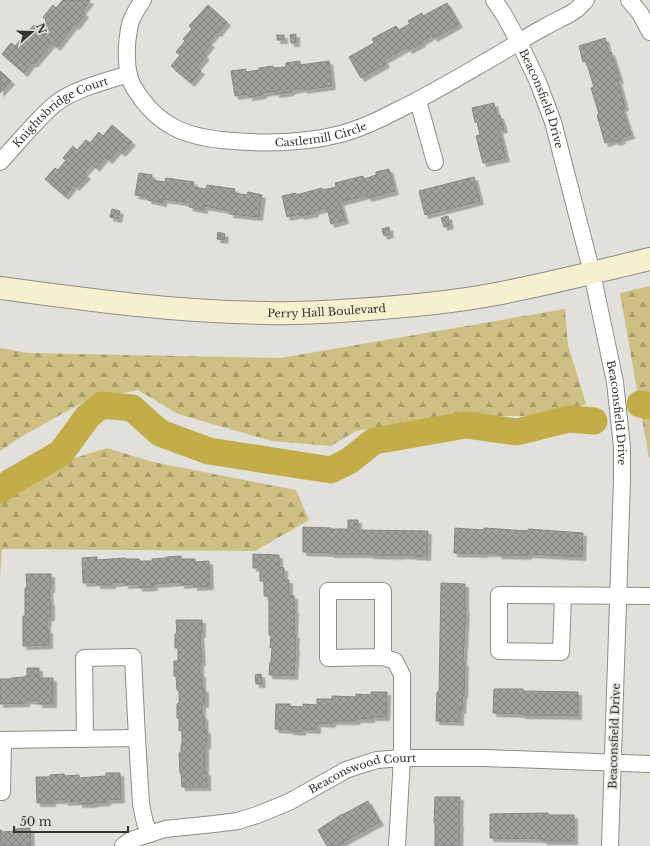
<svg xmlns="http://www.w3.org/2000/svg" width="650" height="846" font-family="'Libre Baskerville',serif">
<defs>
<pattern id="forest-firs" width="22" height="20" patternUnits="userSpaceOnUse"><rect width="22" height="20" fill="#cdc082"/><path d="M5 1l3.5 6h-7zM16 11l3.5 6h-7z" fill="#a79d6b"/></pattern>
<pattern id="building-cross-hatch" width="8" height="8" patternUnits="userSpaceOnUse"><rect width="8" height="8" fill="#a1a09b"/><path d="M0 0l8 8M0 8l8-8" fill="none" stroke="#84837f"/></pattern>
<filter id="shadow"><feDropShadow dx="3.5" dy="3.5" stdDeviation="0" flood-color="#0004"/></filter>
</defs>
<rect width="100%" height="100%" fill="#e1e0da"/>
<g fill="url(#forest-firs)">
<polygon points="650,286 650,458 649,458 620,293"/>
<polygon points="565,309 568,345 586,404 559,416 443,416 356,431 331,446 272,441 178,414 138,390 87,400 24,435 0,451 0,348 28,353 281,358"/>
<polygon points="107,448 153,462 296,490 309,520 255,551 2,549 0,578 0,502 59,463"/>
</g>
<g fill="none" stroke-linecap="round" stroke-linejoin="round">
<g stroke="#c2ad48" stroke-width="27">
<polyline points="640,404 650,406"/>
<polyline points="0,490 11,482 61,453 88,416 102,405 132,408 160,433 209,451 331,470 349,461 374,441 466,425 517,432 569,419 594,421"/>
</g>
</g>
<g fill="url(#building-cross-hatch)" stroke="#888782" filter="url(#shadow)">
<polygon points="63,0 89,0 90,1 82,11 85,14 76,26 74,25 57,47 52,43 34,64 32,63 24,73 2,54 11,43 15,46 34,25 38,29 46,20 43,17 53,5 56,8"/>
<polygon points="447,3 459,24 434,38 433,35 421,42 422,43 409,50 407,47 384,60 386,64 361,78 349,57 374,43 372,39 396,26 399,30 410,24 408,21 422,13 423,16"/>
<polygon points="208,5 227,22 218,33 217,32 208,42 211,44 203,54 206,56 196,68 201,71 191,83 171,66 180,55 176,52 185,41 183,39 192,29 189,26"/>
<polygon points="296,34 296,43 291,43 290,35"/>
<rect x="277" y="35" width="7" height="5"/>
<polygon points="605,38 609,53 611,52 620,80 618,80 625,107 622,108 631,135 621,138 622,140 616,142 615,140 605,143 597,115 599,114 591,88 594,87 586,61 583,62 579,46"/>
<polygon points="300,61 300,65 329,61 332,86 304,90 304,88 291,90 291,92 276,94 276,91 263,93 263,95 249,97 249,94 235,96 231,71 246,69 246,72 259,70 259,68 273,66 273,68 286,67 286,63"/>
<polygon points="0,71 11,81 0,93"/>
<polygon points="494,103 497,116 500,115 504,129 499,130 506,158 483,163 476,136 480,135 477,122 475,122 472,108"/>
<polygon points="112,125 132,142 122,153 118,150 109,160 105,157 96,168 92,164 84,173 87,176 76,187 74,185 65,196 45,179 55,168 58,170 66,160 63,158 73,146 77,150 86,140 90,143 99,132 103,136"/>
<polygon points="389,169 395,191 368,198 367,195 340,202 345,220 331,224 327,208 315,211 315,213 301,216 300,214 287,217 282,196 296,193 296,195 322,188 323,190 336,187 335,183 363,176 364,179 376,175 376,172"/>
<polygon points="139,173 152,175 152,180 165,182 166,178 194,182 193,187 206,189 207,185 235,189 234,193 247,195 248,192 262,195 259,217 230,214 231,211 204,206 204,210 189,207 190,203 163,199 163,203 148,200 148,197 135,195"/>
<polygon points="474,177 480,201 425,215 419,191"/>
<polygon points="112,209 120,211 118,219 110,217"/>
<polygon points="448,216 450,225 444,227 441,218"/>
<polygon points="389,227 390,234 384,236 382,229"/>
<polygon points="218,232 225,234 224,240 217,239"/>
<polygon points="348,520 358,520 358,530 428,531 427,557 400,555 400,556 370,555 370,554 331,554 331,553 303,552 303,527 331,528 331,529 348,529"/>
<polygon points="455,528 484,530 484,528 528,531 528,529 583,533 582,557 528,554 528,556 498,555 498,553 484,553 484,554 454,553"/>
<polygon points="253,554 279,555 279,567 284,568 284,580 289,580 289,595 294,596 294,610 295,610 294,635 296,635 295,648 296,648 294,676 269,675 270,662 271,662 272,647 270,648 271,635 269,635 269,596 264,596 264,581 260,581 260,568 253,568"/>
<polygon points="181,556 181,559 195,559 195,562 209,561 210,586 194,587 194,584 181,585 181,582 154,584 154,587 139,588 139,584 125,585 125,582 112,583 112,585 97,585 97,582 83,583 82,558 97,557 97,560 125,558 125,559 139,559 140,561 152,561 152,559 166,558 166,557"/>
<polygon points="26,574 51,574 51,589 49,589 50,602 51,602 51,617 48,617 48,622 47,623 47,630 49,630 49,645 23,646 23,616 25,616 25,588 27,588"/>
<polygon points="441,583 465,584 465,609 466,609 463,663 465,663 464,695 463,695 462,710 460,710 460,722 436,721 437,692 439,692"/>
<polygon points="176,620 202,620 202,634 200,634 202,662 200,662 200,674 202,674 202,689 205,689 205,704 202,704 202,716 204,716 205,730 207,730 207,745 205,745 205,772 207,772 207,787 182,787 181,773 180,773 179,753 181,753 181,745 182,745 182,731 179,731 179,718 177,718 177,704 179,703 179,690 177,690 176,676 174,676 174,661 178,661 178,648 175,648 175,634 177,634"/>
<polygon points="27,668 39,668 39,678 53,678 53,704 39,704 39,701 26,700 26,703 0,704 0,679 11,679 11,678 25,677 25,676 27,676"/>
<polygon points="261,674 262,684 256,684 255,675"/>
<polygon points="494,689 523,689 523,691 578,692 578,716 522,715 523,714 493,713"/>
<polygon points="371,692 387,692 386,717 371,717 371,719 357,719 356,721 332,721 332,724 317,723 317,730 302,729 302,732 290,731 290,730 275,729 276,704 290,704 289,706 303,707 303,704 317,705 317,699 332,699 332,696 356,697 356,694 371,695"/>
<polygon points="106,773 120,773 121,799 107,800 107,802 93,803 93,804 79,804 79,801 65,802 65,800 52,800 52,803 37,803 36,777 50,777 50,775 64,774 65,776 79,775 79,778 92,777 106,776"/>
<polygon points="435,797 460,797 459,823 460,823 459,846 435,846 435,823 434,823"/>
<polygon points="368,801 380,822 343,842 343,843 338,846 327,846 318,830 342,814 342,815"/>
<polygon points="548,813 548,815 574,815 574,841 543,841 543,839 490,838 490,814"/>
<polygon points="30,828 31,846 0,846 0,830 1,830 2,832 15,831 15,829"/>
</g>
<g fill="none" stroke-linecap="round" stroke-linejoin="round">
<defs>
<g id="minor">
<path id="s1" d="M143 0C138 7 130 20 129 29 126 45 125 72 133 86 157 127 187 138 233 141 269 144 305 143 341 134 359 129 377 121 394 112 430 95 464 74 499 54 514 45 528 36 543 28 553 22 563 18 573 12 578 9 582 4 586 0"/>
<path id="s2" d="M494 0 504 15 519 42 538 82 553 122 567 176 592 273 615 382 622 447V480L610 846"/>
<polyline points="629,0 640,13 650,32"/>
<polyline points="418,101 435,162"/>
<path id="s3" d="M0 162C18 143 35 121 55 104 74 89 106 81 129 74"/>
<polyline points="563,596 561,652 499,651 499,595 650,596"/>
<polyline points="383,657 383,591 328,591 328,658 383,657 395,661 402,675 402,758 397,846"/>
<polyline points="85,739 84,658 133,657 137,738"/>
<polyline points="0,740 137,738 141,804 145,823 150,834"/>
<polyline points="0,792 2,792 3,740"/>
<path id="s4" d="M123 846 131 840 165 829 214 824 238 821 257 815 289 802 346 770 361 765 377 760 402 758H485L650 764"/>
</g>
<g id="secondary">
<path id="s5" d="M0 288C88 300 177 312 266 313 295 314 325 312 355 310 402 307 449 303 496 294 548 284 599 271 650 259"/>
</g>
</defs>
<use href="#minor" stroke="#8e8d88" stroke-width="18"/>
<use href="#secondary" stroke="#8e8d88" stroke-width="24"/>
<use href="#minor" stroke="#fff" stroke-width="16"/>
<use href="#secondary" stroke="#f7f0cf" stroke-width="22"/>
</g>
<g text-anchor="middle" stroke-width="3" stroke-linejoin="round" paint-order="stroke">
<g font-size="11" fill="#343331" stroke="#e1e0da">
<text dy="4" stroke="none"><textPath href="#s2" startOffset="110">Beaconsfield Drive</textPath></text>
<text dy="4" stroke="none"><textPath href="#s3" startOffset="80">Knightsbridge Court</textPath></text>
<text dy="4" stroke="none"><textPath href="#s1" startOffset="299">Castlemill Circle</textPath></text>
<text dy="4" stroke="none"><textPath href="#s5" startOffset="328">Perry Hall Boulevard</textPath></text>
<text dy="4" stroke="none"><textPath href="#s2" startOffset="434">Beaconsfield Drive</textPath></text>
<text transform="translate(614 736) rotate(-88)" y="4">Beaconsfield Drive</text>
<text dy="4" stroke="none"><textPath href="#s4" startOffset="254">Beaconswood Court</textPath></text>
</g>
</g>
<g transform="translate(32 32) rotate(70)" stroke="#e1e0da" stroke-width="3" paint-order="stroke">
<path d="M0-3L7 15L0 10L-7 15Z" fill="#343331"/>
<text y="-6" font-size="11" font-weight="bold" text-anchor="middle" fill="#343331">N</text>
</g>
<path d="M14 826v6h114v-6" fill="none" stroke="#343331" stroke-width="2"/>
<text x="20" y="826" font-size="12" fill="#343331" stroke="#e1e0da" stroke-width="3" paint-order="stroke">50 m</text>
</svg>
